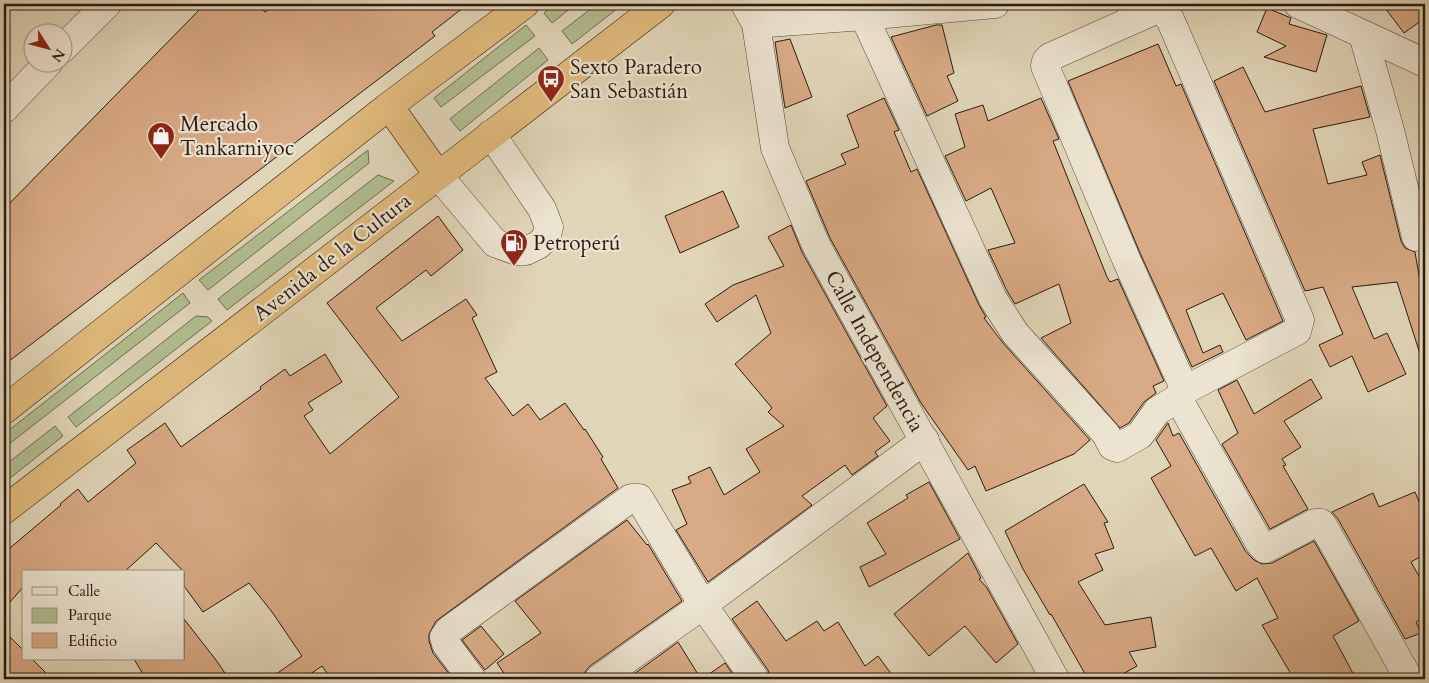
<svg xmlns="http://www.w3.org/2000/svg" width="1429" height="683" font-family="Cardo,serif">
<rect width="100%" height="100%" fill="#e1d5b8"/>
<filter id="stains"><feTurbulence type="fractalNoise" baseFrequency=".004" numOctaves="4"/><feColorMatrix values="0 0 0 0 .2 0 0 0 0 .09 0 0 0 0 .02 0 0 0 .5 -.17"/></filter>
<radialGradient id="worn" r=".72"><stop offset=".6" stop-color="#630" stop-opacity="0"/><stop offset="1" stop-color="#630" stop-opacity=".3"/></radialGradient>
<g fill="#b2bd8f" stroke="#6e6b50">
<polygon points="555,4 576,4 552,23 544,13"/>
<polygon points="597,4 623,4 572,44 562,31"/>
<polygon points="526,25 535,36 441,107 434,98"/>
<polygon points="539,48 548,60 460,131 450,119"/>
<polygon points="368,150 369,163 208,290 199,280"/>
<polygon points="378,175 394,181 227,310 218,299"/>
<polygon points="183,293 190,303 4,448 4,434"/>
<polygon points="196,316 208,317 212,321 76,427 68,417"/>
<polygon points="55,426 63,436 4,483 4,466"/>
</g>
<g fill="#d8aa85" stroke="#2b1911">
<polygon points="205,4 257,4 265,12 276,4 468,4 432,32 435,36 4,365 4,209"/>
<polygon points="1382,4 1425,4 1425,18 1404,33"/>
<polygon points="1267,8 1291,18 1289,24 1327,35 1316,72 1264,57 1286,46 1257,32"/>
<polygon points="936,25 942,25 954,73 947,76 958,101 927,116 891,37"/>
<polygon points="790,39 812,97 785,108 775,42"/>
<polygon points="1158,44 1176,86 1181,84 1283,321 1246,340 1223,293 1186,310 1203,353 1220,345 1223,352 1192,367 1140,253 1068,81"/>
<polygon points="1243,67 1265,112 1361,86 1370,117 1313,129 1328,184 1367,175 1362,162 1380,155 1401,241 1405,248 1415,252 1421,287 1425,286 1425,356 1421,357 1397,282 1352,287 1374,339 1387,333 1406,374 1368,392 1352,356 1330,367 1319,345 1343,334 1323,287 1305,291 1214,81"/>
<polygon points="884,98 899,130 894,132 911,172 917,169 979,305 986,317 984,318 1003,343 1090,440 1074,454 986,491 975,466 968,470 921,403 830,238 806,181 846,164 841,154 859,147 847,115"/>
<polygon points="1041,98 1059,139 1053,141 1107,277 1110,282 1118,279 1164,381 1153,386 1156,393 1144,402 1129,423 1120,428 1041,338 1071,323 1059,284 1015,304 1007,291 988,250 1015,243 991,188 966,201 945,156 965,147 955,114 983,105 988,121"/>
<polygon points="723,191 739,227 680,253 665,216"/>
<polygon points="438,216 463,250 431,276 426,270 376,308 402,341 466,299 477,315 472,318 497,372 485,378 513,416 528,404 540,420 565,403 584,430 585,429 603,457 601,459 618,488 436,621 429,634 429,641 433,653 453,679 331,679 322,666 303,679 269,679 302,656 272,612 249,583 203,612 184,586 184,572 156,543 124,572 24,572 24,586 4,609 4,553 61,505 60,504 78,489 88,502 136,463 127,450 165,423 181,447 261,389 260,387 285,369 290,376 325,354 342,382 308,403 313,410 304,416 330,454 399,397 327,303"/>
<polygon points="791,225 802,252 887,406 873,418 890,441 875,452 878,456 852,475 845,465 802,496 812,505 708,582 676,530 687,524 672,490 691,483 688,477 710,467 724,495 760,472 746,449 784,426 768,412 772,408 735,364 771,333 756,295 717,322 705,304 733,285 784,266 768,237"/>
<polygon points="1311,379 1322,398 1284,421 1301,447 1282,459 1286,465 1283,466 1308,509 1270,529 1222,444 1238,433 1218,390 1237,380 1254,414"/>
<polygon points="1168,423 1173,436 1179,433 1246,552 1254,560 1262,564 1272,563 1314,541 1359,621 1333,636 1356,679 1294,679 1262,625 1278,618 1257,578 1236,591 1211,548 1195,556 1151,478 1171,466 1156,440"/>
<polygon points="929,482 960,539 869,587 860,567 886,554 867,523 908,498 906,495"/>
<polygon points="1084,484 1108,522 1104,523 1114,548 1095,554 1103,570 1078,582 1105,625 1151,617 1156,647 1129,652 1137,666 1114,679 1088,679 1051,614 1050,615 1023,569 1005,531"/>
<polygon points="1415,492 1425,516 1425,554 1411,562 1425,587 1425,617 1416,622 1421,633 1405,639 1338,519 1332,512 1373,493 1379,507"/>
<polygon points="627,520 647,545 648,544 682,601 590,666 585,672 584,679 508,679 497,663 541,633 515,601"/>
<polygon points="968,553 981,578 979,579 987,588 1018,644 996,663 965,626 929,656 894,614"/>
<polygon points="757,601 786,641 817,621 824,631 838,622 865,666 878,656 895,679 770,679 768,670 732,619"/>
<polygon points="184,619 216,660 229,679 146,679 134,659 184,659"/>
<polygon points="481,626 504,654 485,670 462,640"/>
<polygon points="4,631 24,651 24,659 32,659 52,679 4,679"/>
<polygon points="678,642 701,679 637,679 634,674"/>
<polygon points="725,663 736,679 702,679"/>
</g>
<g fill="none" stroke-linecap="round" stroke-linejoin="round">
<defs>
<g id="minor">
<polyline points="745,4 756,24 775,148 816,245 1055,679"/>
<path d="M995 4 864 16 993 299 1015 333 1106 434 1112 446 1117 448 1140 435 1157 411 1178 398 1185 390 1297 331 1300 320 1170 19C1157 5 1148 4 1130 4"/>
<polyline points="1298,4 1425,63"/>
<polyline points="1160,8 1050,57 1046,61 1045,66 1126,259 1185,390"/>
<polyline points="756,24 864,16 877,4"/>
<polyline points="1363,35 1390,130 1416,237"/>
<polyline points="62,49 107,4"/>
<polyline points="4,109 49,62"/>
<polyline points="438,175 495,243 517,251 526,251 538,245 546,238 549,227 542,209 491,134"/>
<polyline points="1178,398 1260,544 1265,549 1315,523 1321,523 1324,527 1409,679"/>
<polyline points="472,679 446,644 444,637 449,630 631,498 639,498 703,605 755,679"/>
<polyline points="599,679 703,605 925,440"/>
</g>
<g id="highway">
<polyline points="389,106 438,175"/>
<polyline points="4,410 389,106 525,4"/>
<polyline points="4,510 661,4"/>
</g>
</defs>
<use href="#minor" stroke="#58483b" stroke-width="29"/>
<use href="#highway" stroke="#2b1911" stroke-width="29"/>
<use href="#minor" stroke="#ece4d1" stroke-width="28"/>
<use href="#highway" stroke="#e0ba7c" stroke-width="28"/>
</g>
<defs>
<symbol id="bus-pin" viewBox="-11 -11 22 30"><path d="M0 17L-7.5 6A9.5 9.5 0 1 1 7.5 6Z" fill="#8f2418" stroke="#ece4d1"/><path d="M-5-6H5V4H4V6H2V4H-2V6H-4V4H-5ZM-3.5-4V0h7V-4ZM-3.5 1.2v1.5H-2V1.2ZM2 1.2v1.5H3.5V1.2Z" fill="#fff"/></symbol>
<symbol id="shop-pin" viewBox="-11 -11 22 30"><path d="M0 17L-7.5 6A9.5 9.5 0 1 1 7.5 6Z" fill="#8f2418" stroke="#ece4d1"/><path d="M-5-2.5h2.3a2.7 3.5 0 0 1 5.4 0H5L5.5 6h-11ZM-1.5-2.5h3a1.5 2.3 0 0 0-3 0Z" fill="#fff"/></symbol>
<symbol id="fuel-pin" viewBox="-11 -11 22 30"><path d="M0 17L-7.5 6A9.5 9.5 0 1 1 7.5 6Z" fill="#8f2418" stroke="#ece4d1"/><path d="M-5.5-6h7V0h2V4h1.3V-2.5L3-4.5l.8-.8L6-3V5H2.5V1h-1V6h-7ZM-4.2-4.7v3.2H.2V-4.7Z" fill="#fff"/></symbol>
</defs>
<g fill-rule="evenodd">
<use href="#bus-pin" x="535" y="63" width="32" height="43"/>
<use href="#shop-pin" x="145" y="120" width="32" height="43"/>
<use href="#fuel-pin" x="498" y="227" width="32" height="43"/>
</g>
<g text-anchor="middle" stroke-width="4.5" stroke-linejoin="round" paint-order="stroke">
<g font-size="21" fill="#2b1911" stroke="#ece4d1" text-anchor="start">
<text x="570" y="74">Sexto Paradero<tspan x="570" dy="24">San Sebastián</tspan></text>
<text x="180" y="131">Mercado<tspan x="180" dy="24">Tankarniyoc</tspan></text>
<text x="533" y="250">Petroperú</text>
</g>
<g font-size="21" fill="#2b1911" stroke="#ece4d1">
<text transform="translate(332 257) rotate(-38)" y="7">Avenida de la Cultura</text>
<text transform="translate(875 351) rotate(61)" y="7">Calle Independencia</text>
</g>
</g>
<rect width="1429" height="683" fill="none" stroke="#e1d5b8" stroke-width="20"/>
<rect x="5" y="5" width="1419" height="673" fill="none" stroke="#2b1911" stroke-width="2.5"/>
<rect x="10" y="10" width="1409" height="663" fill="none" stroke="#2b1911"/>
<rect x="22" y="570" width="162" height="90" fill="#ece4d1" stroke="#9f9384"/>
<rect x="32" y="587" width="25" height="8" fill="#ece4d1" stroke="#9f9384"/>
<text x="68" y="596" font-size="15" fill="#2b1911">Calle</text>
<rect x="32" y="608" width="25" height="15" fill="#b2bd8f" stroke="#9f9384"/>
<text x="68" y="620" font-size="15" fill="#2b1911">Parque</text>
<rect x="32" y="633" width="25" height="15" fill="#d8aa85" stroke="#9f9384"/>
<text x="68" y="646" font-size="15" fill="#2b1911">Edificio</text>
<g transform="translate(48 48) rotate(126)"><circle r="24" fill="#ece4d1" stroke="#9f9384"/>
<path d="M0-4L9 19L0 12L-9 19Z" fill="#8f2418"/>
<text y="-8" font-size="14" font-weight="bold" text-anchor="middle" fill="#2b1911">N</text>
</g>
<rect width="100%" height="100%" filter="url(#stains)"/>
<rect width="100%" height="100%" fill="url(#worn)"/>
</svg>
